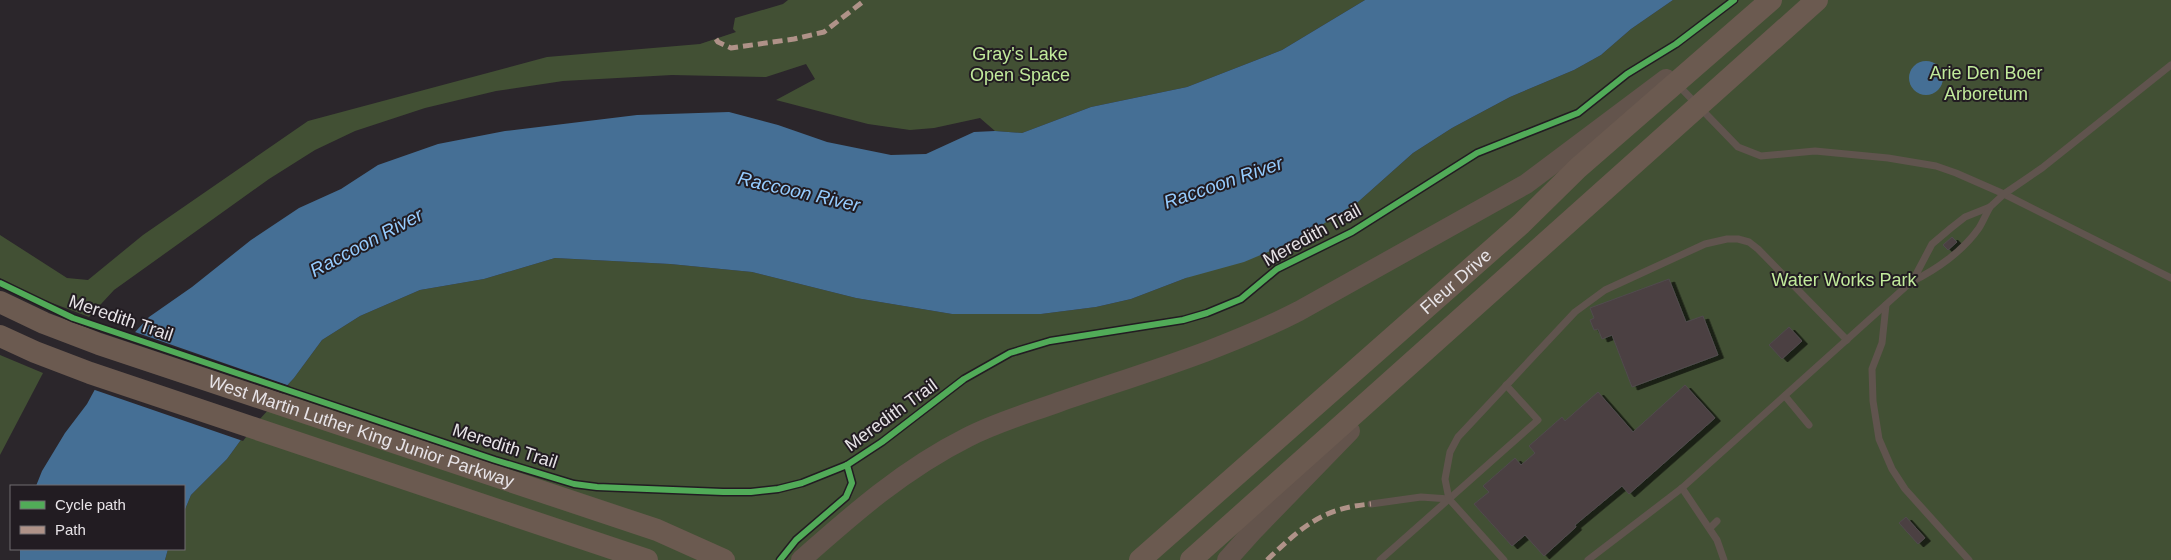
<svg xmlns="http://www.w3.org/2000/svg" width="2171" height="560" font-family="Arial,sans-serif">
<defs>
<filter id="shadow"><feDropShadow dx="5.5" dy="3" stdDeviation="0" flood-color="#0009"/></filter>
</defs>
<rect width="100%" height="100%" fill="#2b262b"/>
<g fill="#425034">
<polygon points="788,0 1365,0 1282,50 1187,87 1091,107 1022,133 995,131 980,118 934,128 910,130 868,124 776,100 815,79 806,64 766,77 672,75 563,81 496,91 425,108 355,131 315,150 269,179 114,290 89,317 39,298 0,278 0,235 67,278 88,280 143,235 308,121 547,57 700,44 736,32 733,29 735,18 783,4"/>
<polygon points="1673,0 2171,0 2171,560 165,560 168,549 184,549 184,512 191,495 227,459 257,418 294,378 322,340 360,316 420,290 484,279 555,258 670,264 752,272 856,298 952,314 1041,314 1096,307 1131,299 1186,278 1358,202 1413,153 1452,128 1510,97 1574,70 1601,55 1631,29"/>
<polygon points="0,355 43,373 0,455"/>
</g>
<g fill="#456f95">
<polygon points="1365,0 1673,0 1631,29 1601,55 1574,70 1510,97 1452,128 1413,153 1358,202 1301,238 1244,262 1186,278 1131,299 1096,307 1041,314 952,314 856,298 752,272 670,264 555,258 484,279 420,290 360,316 322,340 294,378 257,418 227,459 191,495 184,512 184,486 36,486 42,471 65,433 87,404 113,356 149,317 192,287 251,240 299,208 341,189 378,165 438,144 505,131 637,115 729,112 778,125 827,142 891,155 926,154 974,132 995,131 1022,133 1091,107 1187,87 1282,50"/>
<circle cx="1926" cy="78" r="17"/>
<polygon points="20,549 168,549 165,560 20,560"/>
</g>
<polygon fill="#2b262b" points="132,331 290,386 259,420 243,441 92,389 111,355"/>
<g fill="#4c3f42" stroke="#504b4d" filter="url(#shadow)">
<polygon points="1952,237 1957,242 1948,250 1943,245"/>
<polygon points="1669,279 1686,322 1703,316 1718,355 1632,387 1612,335 1602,339 1598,329 1594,330 1590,320 1594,318 1590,308"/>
<polygon points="1789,327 1802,341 1782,359 1769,345"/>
<polygon points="1685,385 1715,418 1629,494 1622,486 1575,525 1576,527 1544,556 1525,535 1512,546 1474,504 1489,492 1483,486 1515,458 1521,465 1535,453 1529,446 1562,417 1565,421 1598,392 1633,432"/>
<polygon points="1906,517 1925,538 1918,544 1899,523"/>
</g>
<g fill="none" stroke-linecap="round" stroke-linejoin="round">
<g stroke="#60544e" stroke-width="7">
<polyline points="1678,85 1738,147 1761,156 1815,151 1888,158 1936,166 1956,173 2004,194 2171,278"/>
<polyline points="1912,282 1932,244 1951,228 1965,217 1990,207 2004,194 2042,168 2171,65"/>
<polyline points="1886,305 1882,343 1872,369 1873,401 1879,439 1892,469 1905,489 1969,560"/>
<polyline points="1785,396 1809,425"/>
<polyline points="1682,488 1717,540 1724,560"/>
<polyline points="1449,499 1538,420 1506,385"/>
<polyline points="1371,504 1421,497 1449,499 1380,560"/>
<polyline points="1710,528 1717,521"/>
<polyline points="1504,560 1449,499 1445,479 1450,452 1458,437 1575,312 1605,290 1705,244 1727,239 1738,239 1749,242 1758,249 1847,340"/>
<path d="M1588 560 1682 488 1911 282C1936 270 1963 251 1979 228 1983 222 1986 214 1990 207"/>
</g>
<g stroke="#63544c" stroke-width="20">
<path d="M801 560C854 513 904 469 968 437 997 422 1029 413 1059 402 1140 374 1223 350 1299 311L1526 184 1666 79"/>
<polyline points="1227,560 1252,532 1350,431"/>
</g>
<g stroke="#6b5a50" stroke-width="22">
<path id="s1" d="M0 302 44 323 99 344 657 530 724 560"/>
<polyline points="0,336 35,352 90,373 647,560"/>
<path id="s2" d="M1140 560 1521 224 1578 168 1771 0"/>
<polyline points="1191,560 1817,0"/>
</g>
<g stroke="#af9288" stroke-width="5" stroke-dasharray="10 5" stroke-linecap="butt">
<polyline points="716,39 718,42 731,48 794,39 824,32 865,0"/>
<path d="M1267 560C1302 527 1322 508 1371 504"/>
</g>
<defs>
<g id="cycleway">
<polyline points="0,283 73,318 495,460 574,484 597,487 723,492 751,492 778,489 802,483 847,465 882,442 964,379 1010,353 1050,341 1183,320 1207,313 1241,299 1277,269 1352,232 1477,153 1578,113 1627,74 1676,44 1734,0"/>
<polyline points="780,560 796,540 846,497 852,483 847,465"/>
</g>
</defs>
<use href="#cycleway" stroke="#221c22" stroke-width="9"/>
<use href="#cycleway" stroke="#51ab58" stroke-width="6"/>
</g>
<g text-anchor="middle" stroke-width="4" stroke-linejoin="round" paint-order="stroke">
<g font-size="18" fill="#c1ea9b" stroke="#221c22">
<text x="1020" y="60">Gray's Lake<tspan x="1020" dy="21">Open Space</tspan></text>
<text x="1986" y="79">Arie Den Boer<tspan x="1986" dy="21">Arboretum</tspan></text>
<text x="1844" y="286">Water Works Park</text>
</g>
<g font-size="18" fill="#e7e3e7" stroke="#221c22">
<text transform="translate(1312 235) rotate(-29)" y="6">Meredith Trail</text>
<text dy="6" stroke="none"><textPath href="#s2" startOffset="421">Fleur Drive</textPath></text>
<text transform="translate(121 318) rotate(19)" y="6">Meredith Trail</text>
<text transform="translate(891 415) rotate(-36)" y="6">Meredith Trail</text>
<text dy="6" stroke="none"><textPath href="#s1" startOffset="384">West Martin Luther King Junior Parkway</textPath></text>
<text transform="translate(505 446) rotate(18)" y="6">Meredith Trail</text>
</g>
<g font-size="19" font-style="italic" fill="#96ccfe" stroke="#221c22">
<text transform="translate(1223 182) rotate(-19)" y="7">Raccoon River</text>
<text transform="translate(799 191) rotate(13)" y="7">Raccoon River</text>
<text transform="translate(366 242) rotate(-28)" y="7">Raccoon River</text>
</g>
</g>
<rect x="10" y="485" width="175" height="65" fill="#221c22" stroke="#716c71"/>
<rect x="20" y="501" width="25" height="8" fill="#51ab58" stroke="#716c71"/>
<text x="55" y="510" font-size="15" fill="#e7e3e7">Cycle path</text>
<rect x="20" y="526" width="25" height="8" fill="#af9288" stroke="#716c71"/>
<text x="55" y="535" font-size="15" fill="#e7e3e7">Path</text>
</svg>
